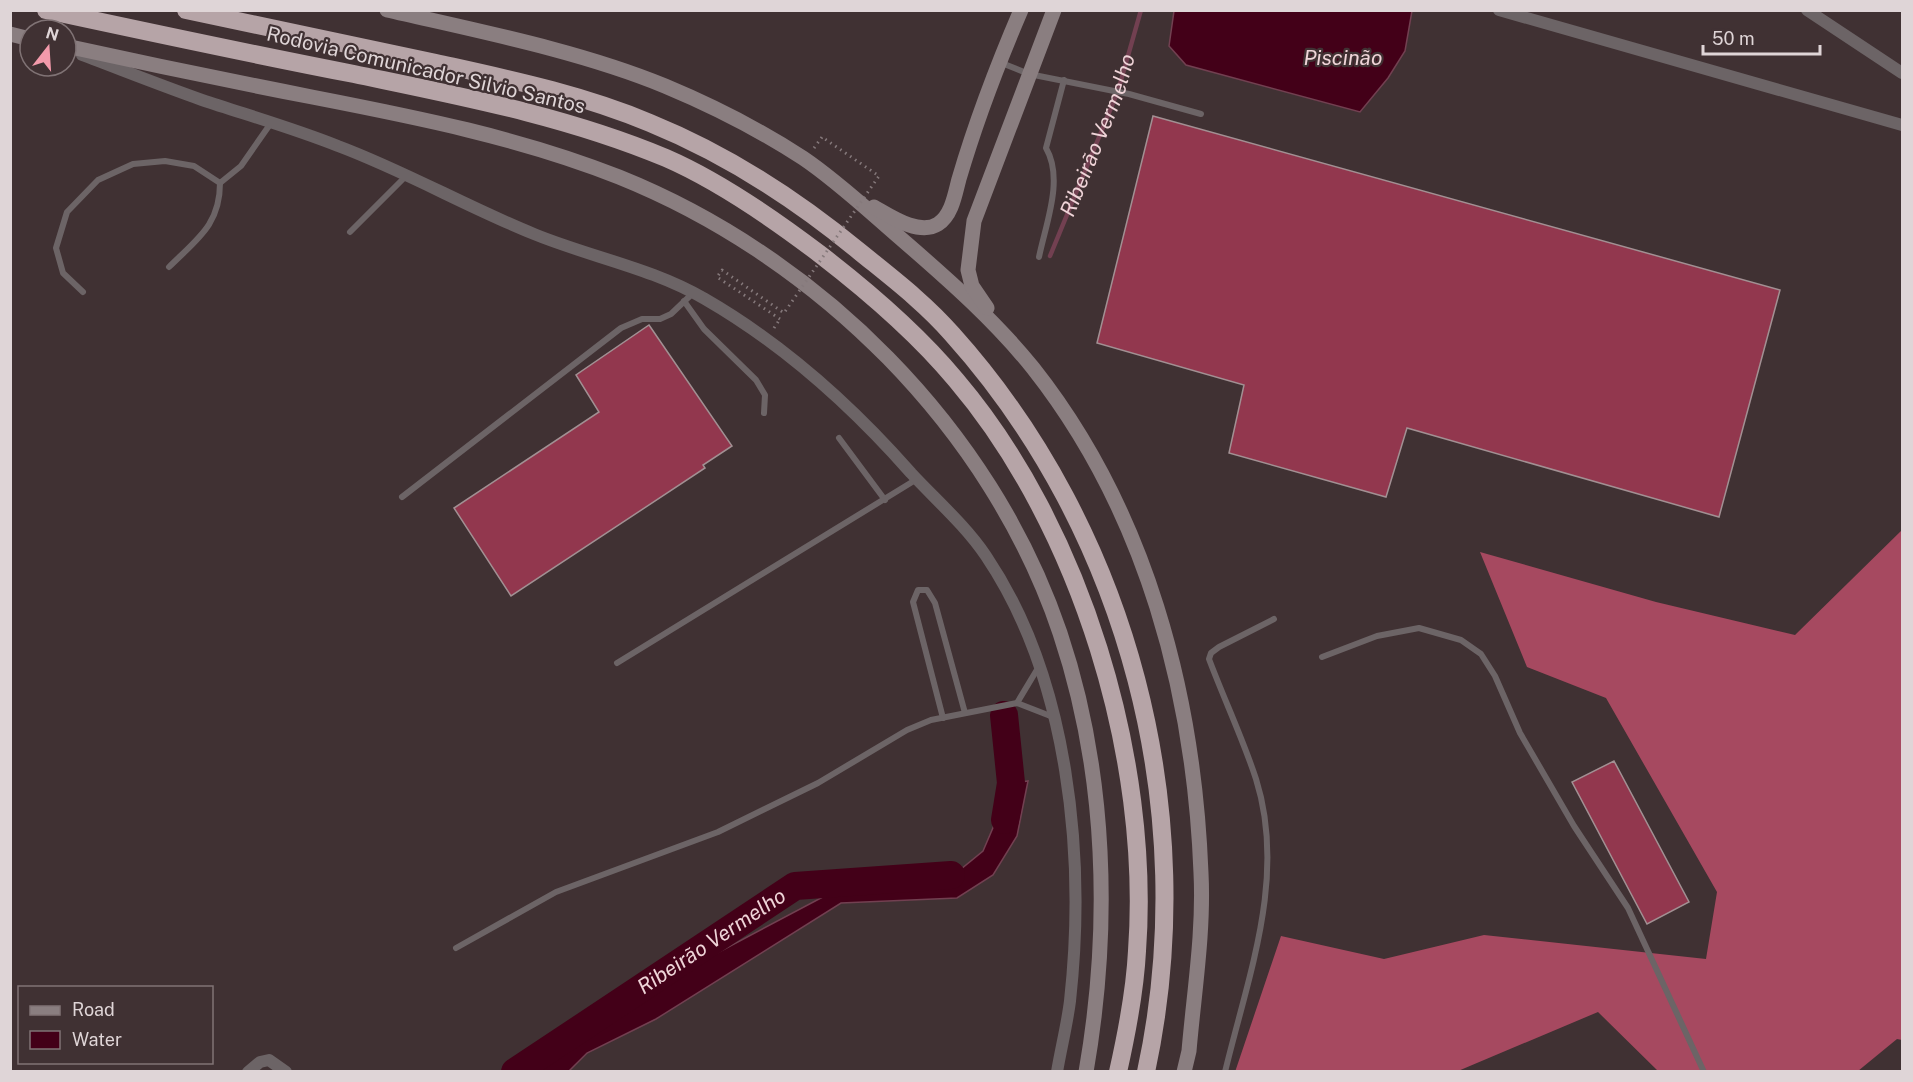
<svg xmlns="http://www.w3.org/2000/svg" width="1913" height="1082" font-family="'Public Sans',sans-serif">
<rect width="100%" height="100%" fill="#403133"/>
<polygon fill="#a64960" points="1902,530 1902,1040 1897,1039 1858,1071 1658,1071 1598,1012 1458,1071 1235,1072 1281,936 1384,959 1484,935 1706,959 1717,892 1606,698 1527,667 1480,552 1656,602 1795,635"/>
<g fill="#430018" stroke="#724051" stroke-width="1.5">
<polygon points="1174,11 1174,10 1412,11 1405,51 1388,78 1360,112 1186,65 1169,46"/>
<polygon points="1028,781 1017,836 993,875 957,898 841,903 656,1019 587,1053 569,1071 508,1071 536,1049 836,890 961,869 983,851 995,823 999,785"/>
</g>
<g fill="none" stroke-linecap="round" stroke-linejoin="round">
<path stroke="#724051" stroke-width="4.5" id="s1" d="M1050 256 1118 91 1141 10"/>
<g stroke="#430018" stroke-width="28">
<polyline points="1004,715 1011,783 1005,820"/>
<path id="s2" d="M515 1072 795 886 951 875"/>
</g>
</g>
<g fill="#92374e" stroke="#a29093" stroke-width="1.5">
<polygon points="1153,116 1780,290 1719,517 1407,428 1386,497 1229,453 1244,385 1097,343"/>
<polygon points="649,325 732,446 703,465 705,468 511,596 454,508 599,412 576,375"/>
<polygon points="1614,761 1689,902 1647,924 1572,782"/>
</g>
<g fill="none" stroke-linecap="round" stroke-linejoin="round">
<g stroke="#85797b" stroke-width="3" stroke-dasharray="1.5 4.5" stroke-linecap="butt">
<polyline points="814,148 822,137"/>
<polyline points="774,328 780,319"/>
</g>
<g stroke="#6c6466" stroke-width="6">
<polyline points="999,62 1029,74 1129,94 1201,114"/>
<polyline points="350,232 407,175"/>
<path d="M1039 257C1046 223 1064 179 1046 148L1064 80"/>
<path d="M169 267C197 239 220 225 220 183"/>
<polyline points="83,292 63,273 56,248 67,212 98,180 133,164 165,161 194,166 220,183 241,166 271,123"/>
<polyline points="684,301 704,329 756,380 765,395 764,413"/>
<polyline points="839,438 885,500"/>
<polyline points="402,497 621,328 642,319 660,319 671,314 693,293"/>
<polyline points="1322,657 1377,636 1419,628 1461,640 1481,654 1495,676 1520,733 1574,826 1628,908 1704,1072"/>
<polyline points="617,663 917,479"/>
<polyline points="1017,703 1038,668"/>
<polyline points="943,718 913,602 918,590 927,590 935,603 965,713"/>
<polyline points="456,948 556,892 718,832 818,783 907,730 931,720 1017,703 1053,717"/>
<path d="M1225 1072C1248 976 1287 877 1256 779 1243 739 1224 699 1209 659L1211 653 1219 647 1274 619"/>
</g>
<g stroke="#6c6466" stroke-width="12">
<polyline points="1499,10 1902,125"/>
<polyline points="1807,10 1902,73"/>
<path d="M82 55C122 70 162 86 202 100 247 115 293 128 338 146 405 171 467 207 534 234 590 257 652 268 705 299 783 344 851 405 911 473 936 500 965 525 986 556 1069 679 1086 856 1070 1001 1067 1025 1061 1048 1057 1072"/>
<polyline points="248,1072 260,1062 269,1060 286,1072"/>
</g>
<g stroke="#8a7e80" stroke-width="15">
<path d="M387 10C478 31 580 51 665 86 713 106 760 130 803 158 840 183 873 215 906 243 951 282 996 322 1033 368 1146 511 1194 693 1201 873 1204 932 1194 992 1189 1051L1184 1072"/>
<polyline points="10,34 30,39"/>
<path d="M66 46C148 64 230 81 312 97 415 117 521 138 619 177 818 257 991 428 1060 633 1107 773 1111 928 1086 1072"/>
<path d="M874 207C890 216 919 236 938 224 952 215 955 194 959 179 976 121 997 66 1021 10"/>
<polyline points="987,308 972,286 968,270 974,221 1054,10"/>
</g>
<g stroke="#b6a4a7" stroke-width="18">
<path d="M46 10C148 32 251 54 354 74 459 96 566 116 666 158 719 181 775 220 821 255 869 292 917 333 956 380 1081 527 1151 759 1137 951 1135 991 1127 1032 1118 1072"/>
<path d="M186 10C269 28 353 45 436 63 508 79 581 94 650 123 726 154 796 199 860 252 892 278 925 303 952 334 1129 531 1202 813 1146 1072"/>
</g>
<polyline stroke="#85797b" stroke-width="3" stroke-dasharray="1.5 4.5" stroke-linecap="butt" points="780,319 717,277 722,270 784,313 879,176 822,137"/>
</g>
<g text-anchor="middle" stroke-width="4.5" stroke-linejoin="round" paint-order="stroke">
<g font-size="20" fill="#dfd5d7" stroke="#403133">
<text transform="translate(426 70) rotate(13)" y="7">Rodovia Comunicador Silvio Santos</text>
</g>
<g font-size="21" font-style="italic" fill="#efd4d8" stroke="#403133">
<text x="1343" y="65">Piscinão</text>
<text dy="7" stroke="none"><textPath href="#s1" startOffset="130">Ribeirão Vermelho</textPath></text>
<text dy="7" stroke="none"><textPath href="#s2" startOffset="236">Ribeirão Vermelho</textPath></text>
</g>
</g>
<rect width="1913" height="1082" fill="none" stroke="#dfd5d7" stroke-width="24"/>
<rect x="18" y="986" width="195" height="78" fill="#403133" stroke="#807375" stroke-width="1.5"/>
<rect x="30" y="1006" width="30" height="9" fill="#8a7e80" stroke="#807375" stroke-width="1.5"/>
<text x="72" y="1016" font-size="18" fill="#dfd5d7">Road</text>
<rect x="30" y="1031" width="30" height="18" fill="#430018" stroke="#807375" stroke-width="1.5"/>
<text x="72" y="1046" font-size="18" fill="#dfd5d7">Water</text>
<g transform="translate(48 48) rotate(17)"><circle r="28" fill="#403133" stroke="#807375" stroke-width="1.5"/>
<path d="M0-4.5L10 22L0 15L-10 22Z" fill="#f39aab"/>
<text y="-9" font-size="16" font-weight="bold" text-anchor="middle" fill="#dfd5d7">N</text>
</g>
<path d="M1703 45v9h117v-9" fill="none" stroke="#dfd5d7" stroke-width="3"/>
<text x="1712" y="45" font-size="18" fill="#dfd5d7" stroke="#403133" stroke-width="4.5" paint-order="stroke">50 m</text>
</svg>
